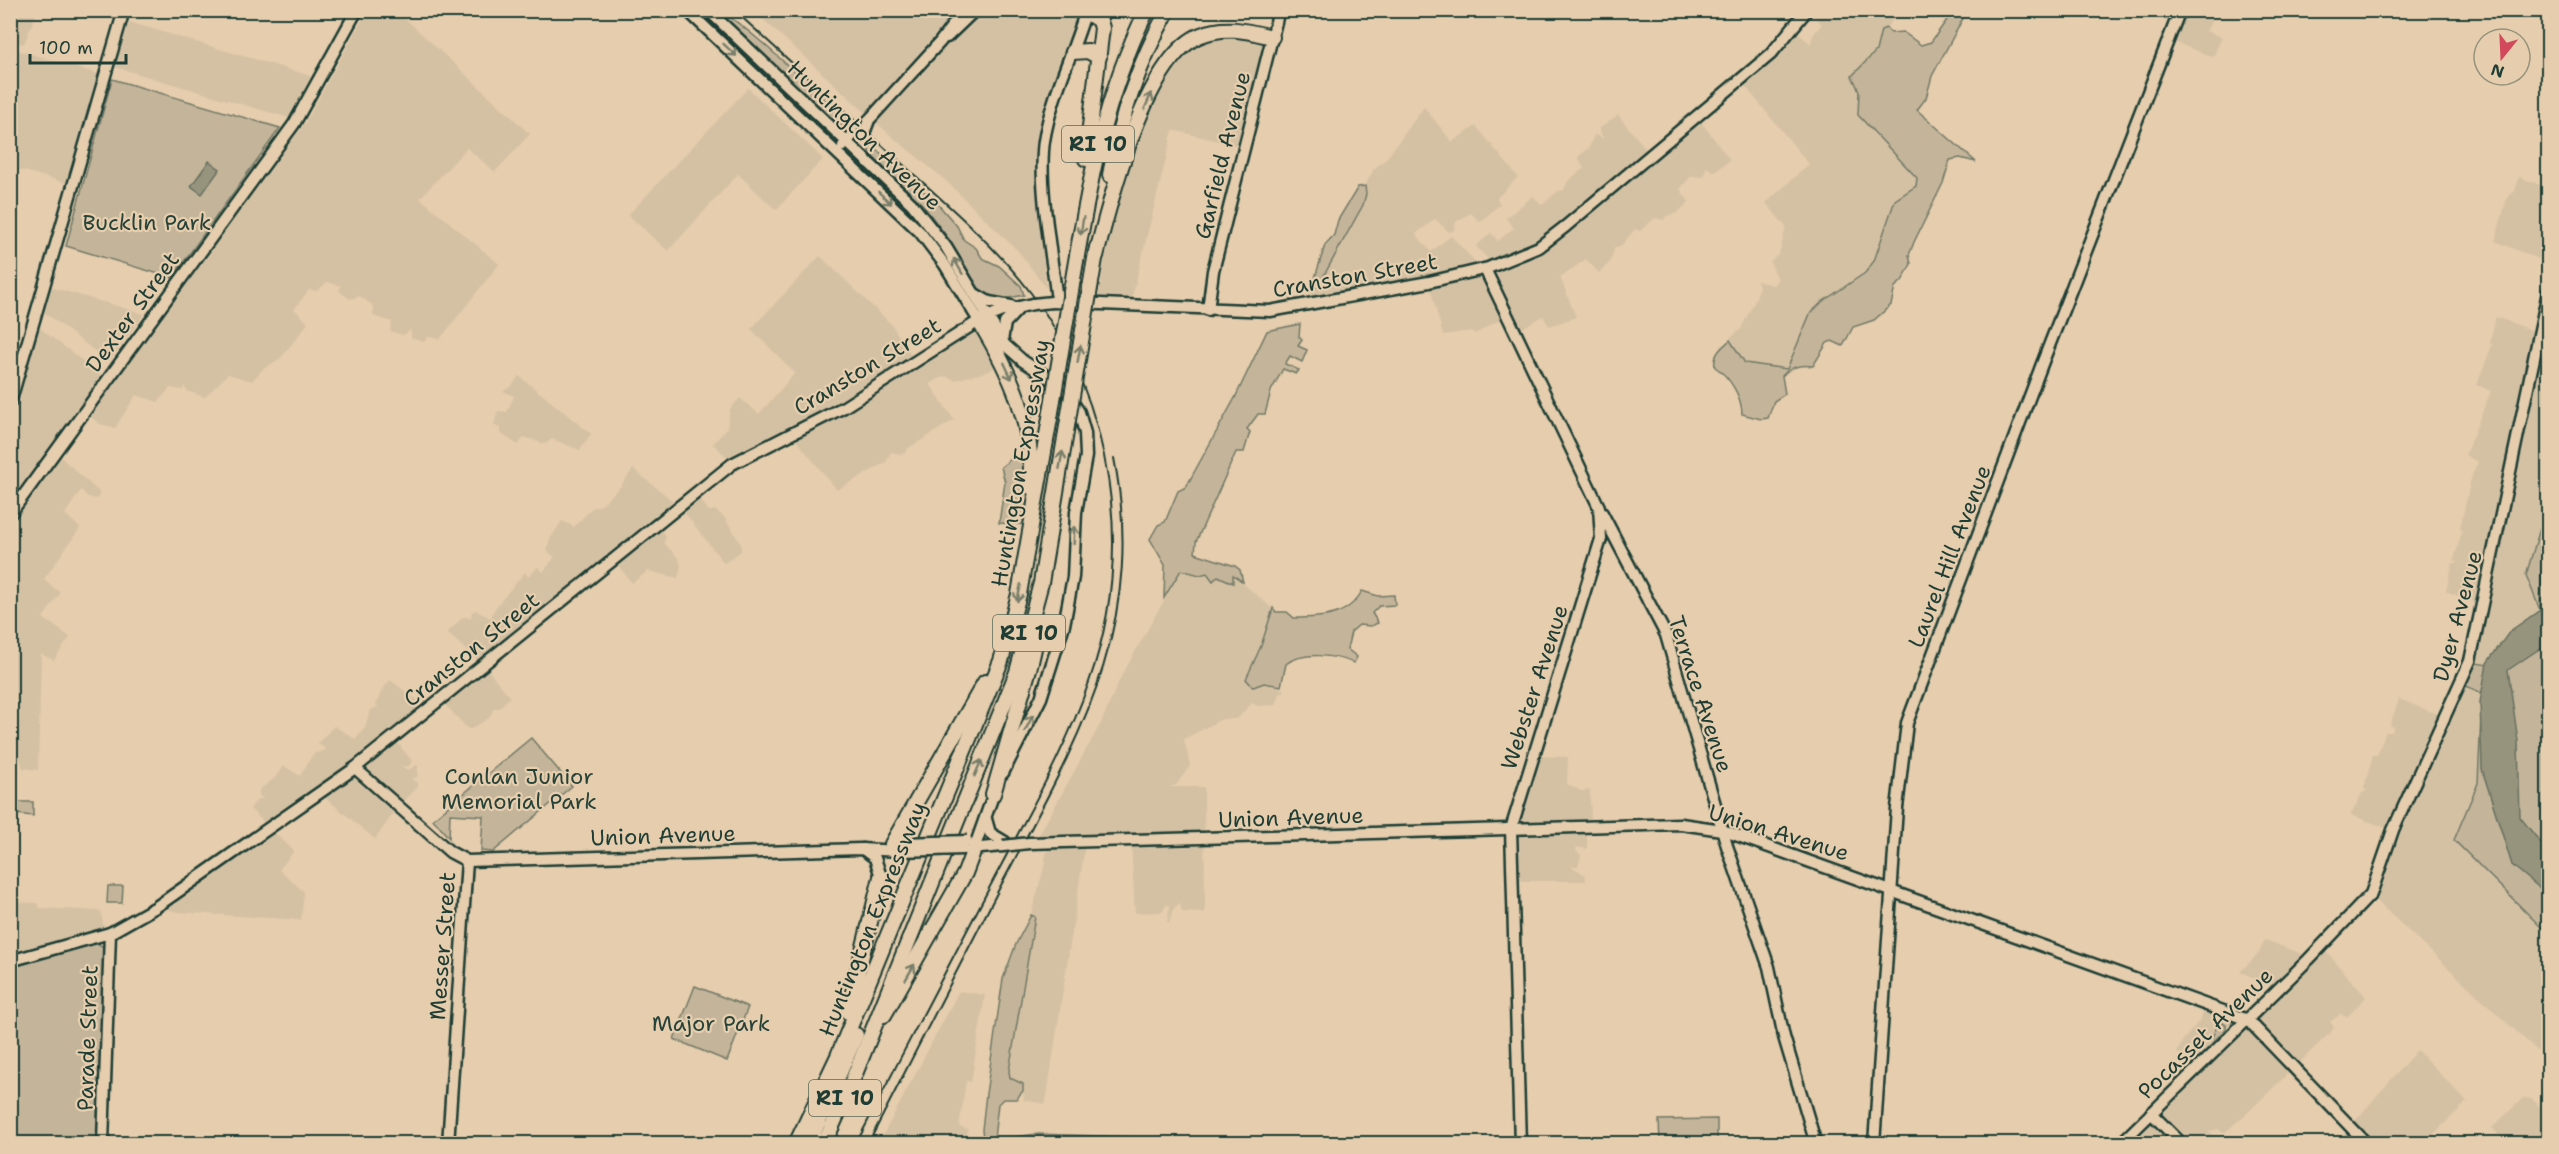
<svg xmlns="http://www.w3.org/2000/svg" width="2559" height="1154" font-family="'Shantell Sans',sans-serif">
<rect width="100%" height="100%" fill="#e5cdad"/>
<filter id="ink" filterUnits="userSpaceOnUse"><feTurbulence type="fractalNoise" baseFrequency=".0167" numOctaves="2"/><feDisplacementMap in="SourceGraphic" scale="12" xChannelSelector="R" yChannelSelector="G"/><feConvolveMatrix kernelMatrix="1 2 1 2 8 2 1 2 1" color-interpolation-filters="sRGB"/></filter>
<g filter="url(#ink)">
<g fill="#d4c1a3">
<polygon points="11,10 37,11 24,44 11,41"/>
<polygon points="132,11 165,11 162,19"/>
<polygon points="367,11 397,11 530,134 495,172 467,148 420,198 499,264 440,339 428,337 424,342 411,338 411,330 403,335 390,331 392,322 373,316 374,308 371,304 359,296 350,299 339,291 341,286 327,282 317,291 309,290 294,309 308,323 281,358 263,369 252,381 228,374 205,397 187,391 184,386 183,390 170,388 158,402 136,395 115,428 100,424 84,412 54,451 100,493 97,499 88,497 81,490 65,514 80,528 44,579 60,593 43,618 70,637 54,660 41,654 38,770 23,768 19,756 11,756 11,401 33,323 113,384 305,123"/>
<polygon points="754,11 1086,11 1073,52 1049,97 1035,152 1046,288 1019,252 944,179 889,134"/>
<polygon points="1809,11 1900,11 1886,28 1881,30 1876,51 1852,76 1859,91 1858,115 1917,178 1916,186 1910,192 1895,200 1874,261 1865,273 1822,302 1810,314 1787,370 1745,363 1730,338 1741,329 1756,298 1759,286 1757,281 1773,285 1778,279 1770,262 1779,254 1786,227 1766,203 1809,164 1741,81 1793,29 1811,44 1813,35 1822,24"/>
<polygon points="2180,11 2217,11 2206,31 2222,37 2213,57 2169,40"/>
<polygon points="129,22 189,40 311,76 289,118 115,67"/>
<polygon points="1205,31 1268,39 1243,147 1173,130 1131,301 1098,300 1120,163 1162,67"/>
<polygon points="11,48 98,74 66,183 11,167"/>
<polygon points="748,88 823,159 776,210 738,174 668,251 628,215"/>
<polygon points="1424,107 1452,142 1476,126 1518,177 1497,198 1500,204 1480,222 1471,213 1456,222 1454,230 1449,232 1435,219 1416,234 1431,252 1451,236 1483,270 1494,266 1476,246 1491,233 1498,241 1514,228 1506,218 1533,196 1542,205 1558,191 1564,190 1568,181 1584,168 1578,157 1589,148 1594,135 1603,138 1599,129 1618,115 1650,154 1698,118 1730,160 1715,172 1706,167 1704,177 1691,176 1680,189 1689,202 1677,213 1666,216 1664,220 1655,218 1640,231 1635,229 1620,247 1615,247 1610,262 1599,273 1586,259 1560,277 1576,317 1549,326 1543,316 1516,332 1506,316 1475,334 1471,331 1443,335 1429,284 1311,304 1311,291 1318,286 1363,205 1366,194 1365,186 1374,169 1386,159"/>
<polygon points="2519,177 2548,188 2548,263 2495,241 2507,198 2515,191"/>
<polygon points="820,256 891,324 911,355 968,319 1000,364 989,371 955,380 945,376 932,382 930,384 954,420 907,449 907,452 901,454 891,452 886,462 837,490 792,435 734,463 713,444 727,428 730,409 740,398 759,414 795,373 751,329"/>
<polygon points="51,287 144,314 109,362 44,312"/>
<polygon points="2548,291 2548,493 2537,537 2537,559 2545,580 2539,615 2484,666 2470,662 2482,605 2446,591 2453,563 2459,563 2454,560 2462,531 2460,528 2472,475 2478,462 2465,455 2491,391 2477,385 2492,345 2490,342 2496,317 2539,333"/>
<polygon points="519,376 591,434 580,450 552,439 545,444 524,437 518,445 500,433 500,428 494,425 498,411 507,412 514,396 503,391 511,387"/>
<polygon points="633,469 678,505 656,524 666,536 664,543 679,559 681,566 678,578 648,571 632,583 615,561 482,663 510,697 499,708 494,708 489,718 471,729 468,729 439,698 480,662 447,633 463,617 471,618 472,612 475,610 491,618 495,608 525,572 528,577 538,567 543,572 555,557 547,551 550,539 562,521 574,527 592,508 601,505 620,487"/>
<polygon points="695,493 709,511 715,510 724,517 741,544 741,551 724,563 680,507"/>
<polygon points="1181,570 1199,574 1207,573 1214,578 1218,576 1233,582 1233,575 1273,609 1252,669 1262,683 1272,683 1285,691 1280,694 1276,705 1258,706 1252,703 1237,719 1222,719 1184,739 1190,766 1176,785 1169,787 1204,787 1205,913 1182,912 1180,903 1174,908 1169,922 1167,922 1170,907 1167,904 1162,912 1135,913 1131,840 1086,839 1046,1102 1045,1104 1024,1100 1023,1084 1010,1078 1009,1071 1035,917 1031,915 1044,868 1049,835 1039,835 1101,723 1120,679"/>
<polygon points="390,680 425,706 392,736 412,761 409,766 402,766 408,770 417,765 418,767 417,777 411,779 418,783 418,787 400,804 375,839 322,795 270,828 294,851 279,870 304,892 301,920 177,912 158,906 267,825 250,809 258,799 263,799 259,795 259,790 275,778 284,766 300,776 313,754 326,750 318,743 334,726 355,739 365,728 370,710 378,707 376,705 381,692"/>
<polygon points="2462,684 2484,693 2480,707 2481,740 2548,904 2548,1061 2370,895 2392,830 2351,815 2362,793 2367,791 2364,788 2373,755 2377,755 2386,732 2392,732 2393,727 2390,725 2399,699 2445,717"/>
<polygon points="1538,756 1568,757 1567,784 1581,791 1590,790 1591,827 1587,829 1587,849 1577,847 1576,851 1581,855 1578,866 1571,866 1585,875 1586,881 1513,881 1510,831"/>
<polygon points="10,902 38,903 40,908 101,911 104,931 11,959"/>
<polygon points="2265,940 2310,957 2322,947 2366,997 2347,1017 2340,1014 2330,1022 2334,1027 2332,1031 2247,1113 2224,1133 2218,1129 2209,1131 2212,1135 2209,1143 2182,1143 2156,1123 2168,1143 2121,1144 2201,1062 2177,1053 2183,1040 2201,1019 2206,1006 2247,1020 2274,991 2264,982 2240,972 2259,953"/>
<polygon points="959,991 985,995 971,1082 966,1081 959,1127 968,1129 965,1143 879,1143"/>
<polygon points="2417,1050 2467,1102 2424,1143 2335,1144"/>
<polygon points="2523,1098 2532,1099 2545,1112 2548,1119 2548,1143 2506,1143 2492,1128"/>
</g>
<g fill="#c4b59a" stroke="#727967" stroke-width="1.5">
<path d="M1954 10 1967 11 1932 76 1926 98 1917 110 1976 162 1960 158 1950 160 1943 183 1914 242 1909 255 1911 264 1902 281 1895 287 1891 305 1874 320 1853 327 1843 346 1832 341 1827 343 1813 366C1800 364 1790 366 1782 376L1785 394 1774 401 1768 418 1761 419 1742 414C1742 397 1730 377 1715 367 1713 354 1721 348 1730 340L1745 363 1787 369 1810 314 1822 302 1865 273 1874 261 1895 200 1916 186 1917 178 1858 115 1859 91 1852 76 1876 51 1881 30 1886 28 1891 33 1903 32 1921 45 1931 42Z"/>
<path d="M716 11C733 10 826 102 846 119L847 124 841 125 830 116Z"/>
<polygon points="112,79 280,128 172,278 66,246"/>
<polygon points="869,143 936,202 957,226 964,240 976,248 982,258 999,266 1021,286 1024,295 998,300 980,290 951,242 923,205 870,154 867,145"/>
<polygon points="1365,186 1366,194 1363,205 1318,286 1311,291 1325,245 1334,235 1338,220 1358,187"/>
<polygon points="1300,324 1299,337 1302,340 1298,346 1307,350 1302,362 1290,356 1285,364 1299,370 1296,374 1283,369 1271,391 1265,414 1258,414 1247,429 1250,432 1244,452 1236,452 1196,542 1195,553 1235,566 1240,570 1243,582 1233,575 1233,583 1218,576 1213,581 1207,573 1200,575 1181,570 1164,598 1165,565 1150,539 1158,525 1165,522 1178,491 1186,487 1235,398 1267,331"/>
<polygon points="1014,457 1031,458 1030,525 999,523 1005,482 1001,467"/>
<polygon points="2548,502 2548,934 2454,840 2478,783 2482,693 2462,684 2470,662 2488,665 2540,610 2526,575"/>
<path d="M1362 591 1378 596 1394 595 1395 605 1379 606 1372 613 1378 623 1371 626 1359 625 1351 632 1347 649 1357 657 1354 663C1334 655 1303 651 1286 664L1281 686 1264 683 1253 687 1246 679 1261 646 1273 608 1276 612H1287L1294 618C1322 618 1348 617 1362 591Z"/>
<polygon points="531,738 572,786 493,852 481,851 483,816 450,814 449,838 433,819"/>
<polygon points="16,802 33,802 33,816 16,814"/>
<polygon points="108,886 123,886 122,903 107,903"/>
<polygon points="1031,915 1035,917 1009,1071 1010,1078 1023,1084 1023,1091 1016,1099 1003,1099 998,1104 994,1138 991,1141 998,1143 984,1143 982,1130 986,1094 1003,979 1016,944"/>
<polygon points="94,942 104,947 96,1143 11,1144 11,967"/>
<polygon points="695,986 748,1007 727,1061 674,1039"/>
<polygon points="2222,1022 2226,1024 2226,1029 2215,1040 2212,1038 2218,1023"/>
<polygon points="1717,1119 1717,1143 1660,1143 1659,1120"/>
<polygon points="1036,1134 1129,1137 1129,1143 1002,1143 1009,1138"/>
</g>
<g fill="#97947d" stroke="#677160" stroke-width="1.5">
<polygon points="209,161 220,169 202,194 191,186"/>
<polygon points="2548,496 2548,639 2545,645 2508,670 2518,741 2520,817 2548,852 2548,895 2512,865 2482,769 2480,702 2487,663 2510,631 2540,610 2543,514"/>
</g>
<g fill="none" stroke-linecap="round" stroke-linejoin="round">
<defs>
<g id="secondary">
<polyline points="687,10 920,232 945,265 979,321"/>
<polyline points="708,10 912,204 946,247 1005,345 1023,361 1063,387 1079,412 1085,433 1086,456 1076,512 1073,577 1064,625 1041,698 1003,773"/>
<polyline points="947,37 975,10"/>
<polyline points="869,120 940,42 964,10"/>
<polyline points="843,146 857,130"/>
<polyline points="1485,269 1599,507 1601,539 1511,829 1520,1144"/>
<polyline points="975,294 989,302 1011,306"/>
<path d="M1057 301C1052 256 1038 184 1044 141 1051 97 1073 54 1086 10"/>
<polyline points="1052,302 1270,311 1429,282 1488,268 1539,247 1566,226 1771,54 1807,10"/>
<polyline points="1208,310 1213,271 1279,10"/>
<polyline points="1002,341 1005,323 1020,307"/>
<polyline points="10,403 124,10"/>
<polyline points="1602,513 1666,635 1727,846 1769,967 1784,1037 1816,1144"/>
<polyline points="10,514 294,124 357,10"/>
<polyline points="355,768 450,852 467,861 860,849 901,851"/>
<polyline points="986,819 990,833 1005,842"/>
<polyline points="1029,843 1681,824 1722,830 2248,1020 2367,1144"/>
<polyline points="863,849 875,858 881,877"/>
<polyline points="970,849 1003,846"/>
<polyline points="974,849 996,787"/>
<polyline points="10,961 110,933 156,907 355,768 732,464 844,407 982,319 1002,311 1033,304"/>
<polyline points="2151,1113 2182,1144"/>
<polyline points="103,1144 110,933"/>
<polyline points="448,1144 467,861"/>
<polyline points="1874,1144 1897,808 1907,723 2042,364 2180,10"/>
<polyline points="2120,1144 2308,960 2371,894 2393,830 2470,661 2548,292"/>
</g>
<g id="highway">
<polyline points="1086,12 1100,21 1102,28 1086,159"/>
<polyline points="1073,52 1088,51 1099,57"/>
<path d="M1110 175C1120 118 1140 61 1168 10"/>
<path d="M1096 256C1110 201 1145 57 1201 35 1226 25 1247 31 1272 37"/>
<path d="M1072 285C1088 189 1103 98 1147 10"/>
<polyline points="1090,288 1097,247"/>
<path d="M979 321C1011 373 1034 424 1031 487"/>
<polyline points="993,794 1031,662 1040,622"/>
<polyline points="892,844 985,682"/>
<polyline points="848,1012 881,877"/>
<polyline points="884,1015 965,873 974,849"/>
<polyline points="796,1144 838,1056 1001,661 1019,594 1050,418"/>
<polyline points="809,1144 856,1035"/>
<polyline points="824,1144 851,1084 1017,672 1041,583 1066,432"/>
</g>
</defs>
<use href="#secondary" stroke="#1f3d34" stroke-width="15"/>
<use href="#highway" stroke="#1f3d34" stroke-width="18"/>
<use href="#secondary" stroke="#e5cdad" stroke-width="10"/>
<use href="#highway" stroke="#e5cdad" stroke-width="14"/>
<g stroke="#1f3d34" stroke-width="2">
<path d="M734 10C789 60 843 110 898 160 944 202 993 243 1031 293 1114 404 1135 552 1089 682 1066 749 1029 812 996 875 949 965 902 1054 856 1144"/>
<path d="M868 1144C911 1059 955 974 999 889 1075 744 1148 629 1114 458"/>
</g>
<defs>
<g id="secondary-bridge">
<polyline points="863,136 869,120"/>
<polyline points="1033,304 1052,302"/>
<polyline points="904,843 967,841"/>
<polyline points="1003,846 1029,843"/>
<polyline points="901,851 963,849"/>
</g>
<g id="highway-bridge">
<polyline points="1050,418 1072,285"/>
<polyline points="1066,432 1090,288"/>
</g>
</defs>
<use href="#secondary-bridge" stroke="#1f3d34" stroke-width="15" stroke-linecap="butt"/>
<use href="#highway-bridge" stroke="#1f3d34" stroke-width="18" stroke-linecap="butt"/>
<use href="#secondary-bridge" stroke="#e5cdad" stroke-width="10"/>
<use href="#highway-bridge" stroke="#e5cdad" stroke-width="14"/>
</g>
<defs><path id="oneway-shaft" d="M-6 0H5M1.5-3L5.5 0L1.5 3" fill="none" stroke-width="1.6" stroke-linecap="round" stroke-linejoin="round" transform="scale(1.5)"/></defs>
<g stroke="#787e6a">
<use href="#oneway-shaft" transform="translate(730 50) rotate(43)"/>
<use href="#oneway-shaft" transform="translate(1148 101) rotate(-67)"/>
<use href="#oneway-shaft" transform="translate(885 198) rotate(43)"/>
<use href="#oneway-shaft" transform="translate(1082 226) rotate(99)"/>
<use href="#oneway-shaft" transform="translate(958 266) rotate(-120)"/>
<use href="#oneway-shaft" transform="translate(1079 354) rotate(-80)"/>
<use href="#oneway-shaft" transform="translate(1008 371) rotate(65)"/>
<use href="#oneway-shaft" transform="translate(1061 460) rotate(-80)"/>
<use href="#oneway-shaft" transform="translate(1074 535) rotate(-88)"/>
<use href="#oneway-shaft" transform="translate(1019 593) rotate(102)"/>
<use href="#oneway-shaft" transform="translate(1029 723) rotate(-63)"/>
<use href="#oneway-shaft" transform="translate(978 768) rotate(-67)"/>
<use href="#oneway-shaft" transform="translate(910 972) rotate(-60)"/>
</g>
</g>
<g text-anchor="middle" stroke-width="4.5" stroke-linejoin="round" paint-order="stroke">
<g fill="#e5cdad" stroke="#5a6858" stroke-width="1.5">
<rect x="1062" y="126" width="72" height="36" rx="4.5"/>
<rect x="993" y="615" width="72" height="36" rx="4.5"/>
<rect x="809" y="1080" width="72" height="36" rx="4.5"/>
</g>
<g font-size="21" font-weight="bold" fill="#1f3d34">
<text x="1098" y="151">RI 10</text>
<text x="1029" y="640">RI 10</text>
<text x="845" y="1105">RI 10</text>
</g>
<g font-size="22" fill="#1f3d34" stroke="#e5cdad">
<text transform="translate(865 135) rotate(44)" y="8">Huntington Avenue</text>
<text transform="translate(1222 155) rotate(-76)" y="8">Garfield Avenue</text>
<text transform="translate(1355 275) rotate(-10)" y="8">Cranston Street</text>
<text transform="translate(132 312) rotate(-54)" y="8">Dexter Street</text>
<text transform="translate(867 366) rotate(-31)" y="8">Cranston Street</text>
<text transform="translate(1020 463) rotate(-80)" y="8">Huntington Expressway</text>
<text transform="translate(1949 556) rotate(-69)" y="8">Laurel Hill Avenue</text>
<text transform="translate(2457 616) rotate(-75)" y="8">Dyer Avenue</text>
<text transform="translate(471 649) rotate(-39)" y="8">Cranston Street</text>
<text transform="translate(1534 687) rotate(-72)" y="8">Webster Avenue</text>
<text transform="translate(1701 694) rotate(72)" y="8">Terrace Avenue</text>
<text transform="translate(1291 817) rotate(-2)" y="8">Union Avenue</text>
<text transform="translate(1779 832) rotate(17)" y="8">Union Avenue</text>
<text transform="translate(663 835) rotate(-2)" y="8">Union Avenue</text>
<text transform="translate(872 919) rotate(-68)" y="8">Huntington Expressway</text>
<text transform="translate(442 946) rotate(-86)" y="8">Messer Street</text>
<text transform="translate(2205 1033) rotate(-44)" y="8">Pocasset Avenue</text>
<text transform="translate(87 1038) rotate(-88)" y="8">Parade Street</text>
</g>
<g font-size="22" fill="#274339" stroke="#e5cdad">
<text x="147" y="230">Bucklin Park</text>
<text x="519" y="784">Conlan Junior<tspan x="519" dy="25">Memorial Park</tspan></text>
<text x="711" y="1031">Major Park</text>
</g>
</g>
<rect width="2559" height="1154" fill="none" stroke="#e5cdad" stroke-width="36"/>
<rect x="18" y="18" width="2523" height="1118" fill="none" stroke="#1f3d34" stroke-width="2" filter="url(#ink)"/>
<g transform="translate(2502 57) rotate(198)"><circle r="28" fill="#e5cdad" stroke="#96937d" stroke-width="1.5"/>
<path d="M0-4.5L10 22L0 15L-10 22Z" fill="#d1495b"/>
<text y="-9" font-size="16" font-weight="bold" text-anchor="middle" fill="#1f3d34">N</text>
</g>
<path d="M30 54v9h96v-9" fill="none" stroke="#1f3d34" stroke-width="3"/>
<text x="39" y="54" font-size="18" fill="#1f3d34" stroke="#e5cdad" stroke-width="4.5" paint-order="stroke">100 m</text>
</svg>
